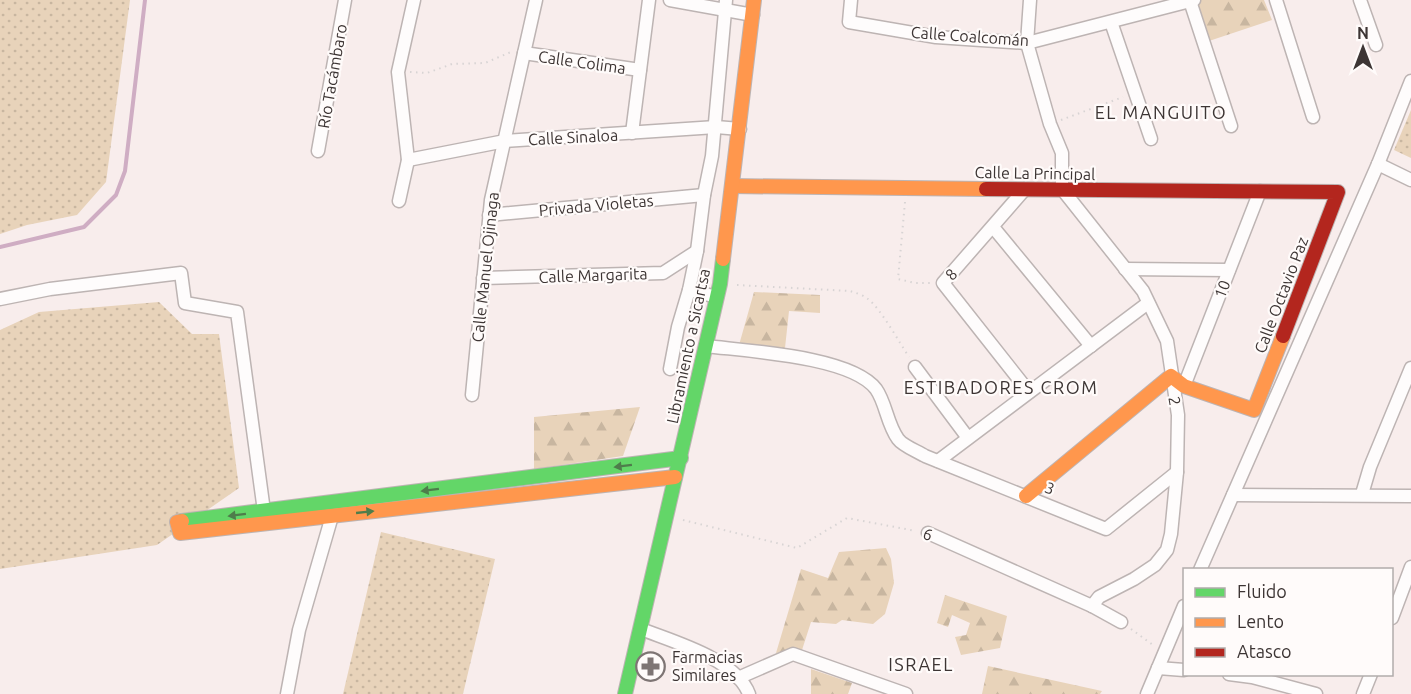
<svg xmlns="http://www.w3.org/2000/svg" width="1411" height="694" font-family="Ubuntu,sans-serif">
<defs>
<pattern id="forest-firs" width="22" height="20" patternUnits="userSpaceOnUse" patternTransform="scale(1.5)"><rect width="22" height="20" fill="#e8d3ba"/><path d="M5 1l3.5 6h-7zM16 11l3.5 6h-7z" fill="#c8b6a0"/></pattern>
<pattern id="park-dots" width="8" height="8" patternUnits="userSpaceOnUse" patternTransform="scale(1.5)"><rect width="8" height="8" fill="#e8d3ba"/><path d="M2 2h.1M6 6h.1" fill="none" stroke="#c8b6a0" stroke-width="1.8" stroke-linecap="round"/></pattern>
</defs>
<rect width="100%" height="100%" fill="#f8edec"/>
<g fill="url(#forest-firs)">
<polygon points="1201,0 1264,0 1272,20 1209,41 1195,2"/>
<polygon points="754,292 820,295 820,313 789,311 785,348 739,345"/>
<polygon points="640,407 623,456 534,469 534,417"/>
<polygon points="886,548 891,559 894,583 885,614 873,624 842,620 836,624 811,622 802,650 776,653 801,569 828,578 839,552"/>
<polygon points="945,595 1007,616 1000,648 961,655 955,637 966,635 970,623 952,615 948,627 937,623"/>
<polygon points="988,666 1102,691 1100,694 982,694"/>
<polygon points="811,669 852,683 848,694 811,694"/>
</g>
<g fill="url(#park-dots)">
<polygon points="0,0 130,0 106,182 77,215 27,225 0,234"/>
<polygon points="1411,110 1411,158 1394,150"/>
<polygon points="159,302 192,334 219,334 239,488 157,545 0,569 0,330 39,312"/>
<polygon points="381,532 495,559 463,694 343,694"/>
</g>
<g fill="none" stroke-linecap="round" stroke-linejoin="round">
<polyline stroke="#cfadc3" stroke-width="4" points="0,247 84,227 116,195 125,171 145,0"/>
<defs>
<g id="street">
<polyline points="670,0 753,15"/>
<polyline points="851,0 849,22 936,37 1027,43 1194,0"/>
<polyline points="1030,0 1027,43 1050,124 1062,153 1062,189 1143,291 1167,341 1178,415 1177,472 1171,534 1167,550 1155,565 1134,579 1099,597 1092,606"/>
<polyline points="1276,0 1313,117"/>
<polyline points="1360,0 1376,45"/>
<polyline points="1190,1 1231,126"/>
<polyline points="1111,22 1151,139"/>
<polyline points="524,53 640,70"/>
<polyline points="632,133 649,0"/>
<polyline points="318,151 345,0"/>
<polyline points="408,160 505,141 716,127 740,129"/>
<polyline points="1378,164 1411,180"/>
<polyline points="1025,189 943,283 1029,392"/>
<polyline points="399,201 408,160 398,72 414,0"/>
<polyline points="489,215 704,195"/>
<polyline points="993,227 1091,346"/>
<polyline points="1125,269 1229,270"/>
<polyline points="483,278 663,273 697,251"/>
<polyline points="689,290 717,297"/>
<polyline points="0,299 50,289 181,273 185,303 237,312 264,511"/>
<path d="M706 346C746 351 851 356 876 389 886 403 887 424 898 439 903 446 917 451 925 456L1106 529 1177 472"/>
<polyline points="915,367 968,438"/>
<polyline points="670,369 678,327 689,290 697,251 704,195 712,156 726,0"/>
<polyline points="1184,386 1260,191"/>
<polyline points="472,395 491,200 536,0"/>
<polyline points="938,461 1148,303"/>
<polyline points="1362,494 1370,467 1411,368"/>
<polyline points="1233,495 1411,496"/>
<polyline points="928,533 1092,606 1121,622"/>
<polyline points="1200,570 1378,164 1411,81"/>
<polyline points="1392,618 1411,567"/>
<path d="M641 629C674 642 736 659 749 694"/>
<polyline points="1158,668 1184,670"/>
<polyline points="1229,674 1252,677 1316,694"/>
<polyline points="738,678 793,654 906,694"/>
<polyline points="287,694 299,630 332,516"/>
<polyline points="1147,694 1184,606"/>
<polyline points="1363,694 1371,674"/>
</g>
<g id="fast">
<polyline points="182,521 681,458"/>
<polyline points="625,694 720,284 723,259"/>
</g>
<g id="slow">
<polyline points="732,186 986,189"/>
<polyline points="723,259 754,0"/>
<polyline points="1026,496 1171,376 1184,386 1254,410 1283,336"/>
<polyline points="182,521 177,522 180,533 675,477"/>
</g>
<polyline id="jam" points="986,189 1338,192 1283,336"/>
</defs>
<use href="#street" stroke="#bdb4b3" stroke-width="15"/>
<use href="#fast" stroke="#bdb4b3" stroke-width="16"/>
<use href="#slow" stroke="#bdb4b3" stroke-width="16"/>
<use href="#jam" stroke="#bdb4b3" stroke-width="16"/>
<g stroke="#d8d4d4" stroke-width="2" stroke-dasharray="1.5 4.5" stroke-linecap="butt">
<polyline points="410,72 427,73 452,64 485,63 511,52"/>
<polyline points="1061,120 1123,97"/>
<polyline points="905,202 898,279 915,283 931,283"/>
<path d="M737 285 850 291C856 293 863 295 868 299 881 309 899 342 909 357"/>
<polyline points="683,520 797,548 847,518 916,531"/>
<polyline points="1131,629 1153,645"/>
</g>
<use href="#street" stroke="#fefcfc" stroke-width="12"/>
<use href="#fast" stroke="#63d668" stroke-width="14"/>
<use href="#slow" stroke="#ff974d" stroke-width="14"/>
<use href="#jam" stroke="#b3261e" stroke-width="14"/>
</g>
<defs><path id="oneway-solid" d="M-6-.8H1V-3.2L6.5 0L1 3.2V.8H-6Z" transform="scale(1.5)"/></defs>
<g fill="#4e7d4b">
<use href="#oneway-solid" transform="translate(623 466) rotate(173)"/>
<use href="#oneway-solid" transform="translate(430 490) rotate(173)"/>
<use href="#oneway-solid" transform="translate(365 512) rotate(-6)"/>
<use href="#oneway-solid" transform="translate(237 515) rotate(173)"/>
</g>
<defs>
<symbol id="pharmacy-ring" viewBox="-11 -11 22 22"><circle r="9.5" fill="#fffbfa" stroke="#7e7574" stroke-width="1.5"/><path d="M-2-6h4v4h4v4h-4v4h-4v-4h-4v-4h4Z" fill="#7e7574"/></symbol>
</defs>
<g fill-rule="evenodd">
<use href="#pharmacy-ring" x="634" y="650" width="33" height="33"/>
</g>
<g text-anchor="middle" stroke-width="4.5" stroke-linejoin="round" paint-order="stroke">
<g font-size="16" fill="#3d3534" stroke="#fffbfa">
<text transform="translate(970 36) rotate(4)" y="6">Calle Coalcomán</text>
<text transform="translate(582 62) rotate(8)" y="6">Calle Colima</text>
<text transform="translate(332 76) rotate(-80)" y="6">Río Tacámbaro</text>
<text transform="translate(573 137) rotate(-3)" y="6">Calle Sinaloa</text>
<text transform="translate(1035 173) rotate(1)" y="6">Calle La Principal</text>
<text transform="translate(596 205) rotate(-5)" y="6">Privada Violetas</text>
<text transform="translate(485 267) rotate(-84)" y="6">Calle Manuel Ojinaga</text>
<text transform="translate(951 274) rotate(-47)" y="6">8</text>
<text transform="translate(593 275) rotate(-2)" y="6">Calle Margarita</text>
<text transform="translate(1222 289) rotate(-69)" y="6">10</text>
<text transform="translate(1281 295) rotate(-69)" y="6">Calle Octavio Paz</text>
<text transform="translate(688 346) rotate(-78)" y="6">Libramiento a Sicartsa</text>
<text transform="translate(1175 401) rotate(80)" y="6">2</text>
<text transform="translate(1050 488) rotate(22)" y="6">3</text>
<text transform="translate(928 534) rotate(18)" y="6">6</text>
</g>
<g font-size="16" fill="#3d3534" stroke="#fffbfa" text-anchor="start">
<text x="672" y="663">Farmacias<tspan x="672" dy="18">Similares</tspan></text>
</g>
<g font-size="18" letter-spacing="1.5" fill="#3d3534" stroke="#fffbfa">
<text x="1161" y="119">EL MANGUITO</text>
<text x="1001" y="394">ESTIBADORES CROM</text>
<text x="921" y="671">ISRAEL</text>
</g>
</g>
<rect x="1183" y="568" width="210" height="108" fill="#fffbfa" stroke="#b1acab" stroke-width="1.5"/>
<rect x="1195" y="588" width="30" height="9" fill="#63d668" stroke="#b1acab" stroke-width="1.5"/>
<text x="1237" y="598" font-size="18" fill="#3d3534">Fluido</text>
<rect x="1195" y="618" width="30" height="9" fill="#ff974d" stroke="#b1acab" stroke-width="1.5"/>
<text x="1237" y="628" font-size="18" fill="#3d3534">Lento</text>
<rect x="1195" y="648" width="30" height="9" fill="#b3261e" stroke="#b1acab" stroke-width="1.5"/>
<text x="1237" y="658" font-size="18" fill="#3d3534">Atasco</text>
<g transform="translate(1363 48)" stroke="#fffbfa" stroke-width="4.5" paint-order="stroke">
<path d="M0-4.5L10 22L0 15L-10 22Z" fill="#3d3534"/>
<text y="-9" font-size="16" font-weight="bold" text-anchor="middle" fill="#3d3534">N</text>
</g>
</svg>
